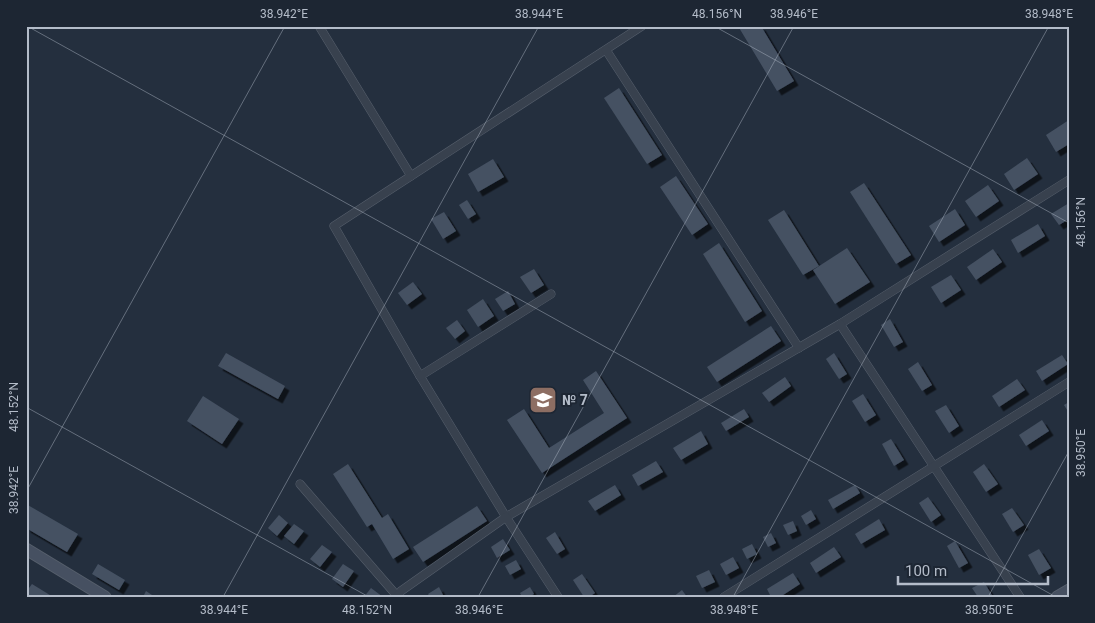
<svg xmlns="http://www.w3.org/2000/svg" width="1095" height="623" font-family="Roboto,sans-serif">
<defs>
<filter id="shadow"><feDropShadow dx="4.5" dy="4.5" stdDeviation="0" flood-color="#0009"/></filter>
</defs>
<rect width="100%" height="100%" fill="#242f3e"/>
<g fill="#455162" filter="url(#shadow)">
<polygon points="738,26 761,26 794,81 777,91"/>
<polygon points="619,88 662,155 647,164 604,98"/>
<polygon points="1069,120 1069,144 1056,152 1046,135"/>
<polygon points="1027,158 1038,174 1014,190 1004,174"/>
<polygon points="493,159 504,177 478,192 468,174"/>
<polygon points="676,176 708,224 692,235 660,187"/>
<polygon points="864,183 911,255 896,264 850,192"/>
<polygon points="988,185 999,201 976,217 965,201"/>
<polygon points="467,200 476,214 468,219 459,205"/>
<polygon points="1069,203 1069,219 1059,225 1051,214"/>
<polygon points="955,209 965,225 939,242 929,226"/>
<polygon points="784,210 819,266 803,275 768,220"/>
<polygon points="444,212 456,231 443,239 431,219"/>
<polygon points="1038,224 1045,236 1018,253 1011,240"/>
<polygon points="719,243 762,311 745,322 703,254"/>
<polygon points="847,248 870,282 835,304 813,270"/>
<polygon points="993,249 1002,262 976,280 967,267"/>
<polygon points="534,269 544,285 531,293 520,277"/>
<polygon points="951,275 961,290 941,303 931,287"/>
<polygon points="413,282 422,294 407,305 398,293"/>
<polygon points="508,291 515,304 503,311 495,299"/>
<polygon points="483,299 494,316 478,327 467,310"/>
<polygon points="890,319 903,342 894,347 881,325"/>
<polygon points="457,320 465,331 455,339 446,328"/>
<polygon points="771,326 781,341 717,382 707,367"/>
<polygon points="226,353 285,386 278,399 218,366"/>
<polygon points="834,353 847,374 839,379 826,359"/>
<polygon points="1062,355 1068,364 1042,381 1036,371"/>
<polygon points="918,362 932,385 922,391 908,369"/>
<polygon points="596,371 627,418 542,473 507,420 524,409 549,448 604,413 583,380"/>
<polygon points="785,377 791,386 769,402 762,393"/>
<polygon points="1017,379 1025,390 999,407 992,396"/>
<polygon points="863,394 876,415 865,422 852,401"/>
<polygon points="203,396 239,419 222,444 187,421"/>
<polygon points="1069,402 1069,413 1064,405"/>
<polygon points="946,405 959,426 949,433 935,411"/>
<polygon points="744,409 749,417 726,431 721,423"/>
<polygon points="1042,420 1049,431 1026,446 1019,435"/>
<polygon points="701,431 708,444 681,460 673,448"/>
<polygon points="891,439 904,460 894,466 882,444"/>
<polygon points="656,461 663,472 638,486 632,475"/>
<polygon points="348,464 382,518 388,514 409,549 393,559 372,524 367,527 333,474"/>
<polygon points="984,464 998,484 986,492 973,472"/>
<polygon points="615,485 621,495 595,511 588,501"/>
<polygon points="855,485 860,493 833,509 828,500"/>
<polygon points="928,497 941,515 931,522 919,503"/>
<polygon points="26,504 78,534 67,552 26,528"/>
<polygon points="477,506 487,521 423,562 413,547"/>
<polygon points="1012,508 1024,525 1013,532 1002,514"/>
<polygon points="811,510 816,519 806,525 801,516"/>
<polygon points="279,515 288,523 277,536 268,528"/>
<polygon points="879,519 885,530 861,544 855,534"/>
<polygon points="793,521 797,531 788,535 783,525"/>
<polygon points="294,524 304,531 294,544 284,536"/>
<polygon points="555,532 565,549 557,554 546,538"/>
<polygon points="771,533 776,543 768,547 763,537"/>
<polygon points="503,539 510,550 497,558 491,547"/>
<polygon points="955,541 968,563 959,568 947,546"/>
<polygon points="752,544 757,554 747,559 742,549"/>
<polygon points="322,545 332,552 320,567 310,559"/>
<polygon points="834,547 841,557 816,573 810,563"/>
<polygon points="1039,549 1051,568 1039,575 1028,555"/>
<polygon points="733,557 739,568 726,575 720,564"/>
<polygon points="516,560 521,569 510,575 505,566"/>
<polygon points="98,564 125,580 119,590 92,574"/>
<polygon points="343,564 354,571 343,587 332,579"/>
<polygon points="709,570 715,582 702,588 696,576"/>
<polygon points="793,573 800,584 780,597 771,597 767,589"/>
<polygon points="582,574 595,593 589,597 584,597 573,580"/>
<polygon points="984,582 993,597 978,597 972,588"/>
<polygon points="32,584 45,592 53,597 26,597 26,592"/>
<polygon points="439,587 444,597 430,597 428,594"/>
<polygon points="530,587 534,594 529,597 522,597 520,593"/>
<polygon points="371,588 383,597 364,597"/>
<polygon points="682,590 687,597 673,597"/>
<polygon points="146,591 155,597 143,597"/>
</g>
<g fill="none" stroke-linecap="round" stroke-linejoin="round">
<defs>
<g id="street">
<polyline points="319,26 411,176"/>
<polyline points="642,26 334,226 420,376 506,517 840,324 1069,180"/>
<polyline points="606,50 799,348"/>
<polyline points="840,324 1020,597"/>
<polyline points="420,376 551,294"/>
<polyline points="300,484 398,597"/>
<polyline points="397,597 401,591 506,517 558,597"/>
<polyline points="724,597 1069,382"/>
</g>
<g id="secondary">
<polyline points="26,549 105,597"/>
<polyline points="1057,597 1069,590"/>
</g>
</defs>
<use href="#street" stroke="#565f6c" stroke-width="9"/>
<use href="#secondary" stroke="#565f6c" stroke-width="13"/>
<use href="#street" stroke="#38414e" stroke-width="8"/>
<use href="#secondary" stroke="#465061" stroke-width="11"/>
</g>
<path fill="none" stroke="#b4bcc9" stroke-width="1" stroke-opacity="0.45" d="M27 26 1056 597M714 26 1069 223M26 32 30 26M26 407 369 597M26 492 285 26M223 597 539 26M478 597 794 26M733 597 1049 26M988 597 1069 451"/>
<defs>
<symbol id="school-square" viewBox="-11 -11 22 22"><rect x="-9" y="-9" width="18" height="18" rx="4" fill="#8d6e63" stroke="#1d2633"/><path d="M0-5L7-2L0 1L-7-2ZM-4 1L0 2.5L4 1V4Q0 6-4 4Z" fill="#fff"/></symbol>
</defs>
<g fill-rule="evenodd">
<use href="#school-square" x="527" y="384" width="32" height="32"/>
</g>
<g text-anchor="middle" stroke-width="4" stroke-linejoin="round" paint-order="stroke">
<g font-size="14" font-weight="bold" fill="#b4bcc9" stroke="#1d2633" text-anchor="start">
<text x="562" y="405">№ 7</text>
</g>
</g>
<rect width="1095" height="623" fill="none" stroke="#1d2633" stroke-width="55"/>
<path d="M898 576v8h150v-8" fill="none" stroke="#b4bcc9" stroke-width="2.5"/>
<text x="905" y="576" font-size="15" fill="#b4bcc9" stroke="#1d2633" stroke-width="4" paint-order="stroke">100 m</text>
<rect x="28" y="28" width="1040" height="568" fill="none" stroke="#b4bcc9" stroke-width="2"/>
<g font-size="12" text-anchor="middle" fill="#b4bcc9">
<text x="284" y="18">38.942°E</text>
<text x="539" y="18">38.944°E</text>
<text x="717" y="18">48.156°N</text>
<text x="794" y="18">38.946°E</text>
<text x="1049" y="18">38.948°E</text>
<text transform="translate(1081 222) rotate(-90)" y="4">48.156°N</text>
<text transform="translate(14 407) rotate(-90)" y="4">48.152°N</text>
<text transform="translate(1081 453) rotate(-90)" y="4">38.950°E</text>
<text transform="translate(14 490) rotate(-90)" y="4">38.942°E</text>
<text x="224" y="614">38.944°E</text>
<text x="367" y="614">48.152°N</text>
<text x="479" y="614">38.946°E</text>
<text x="734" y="614">38.948°E</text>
<text x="989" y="614">38.950°E</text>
</g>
</svg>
